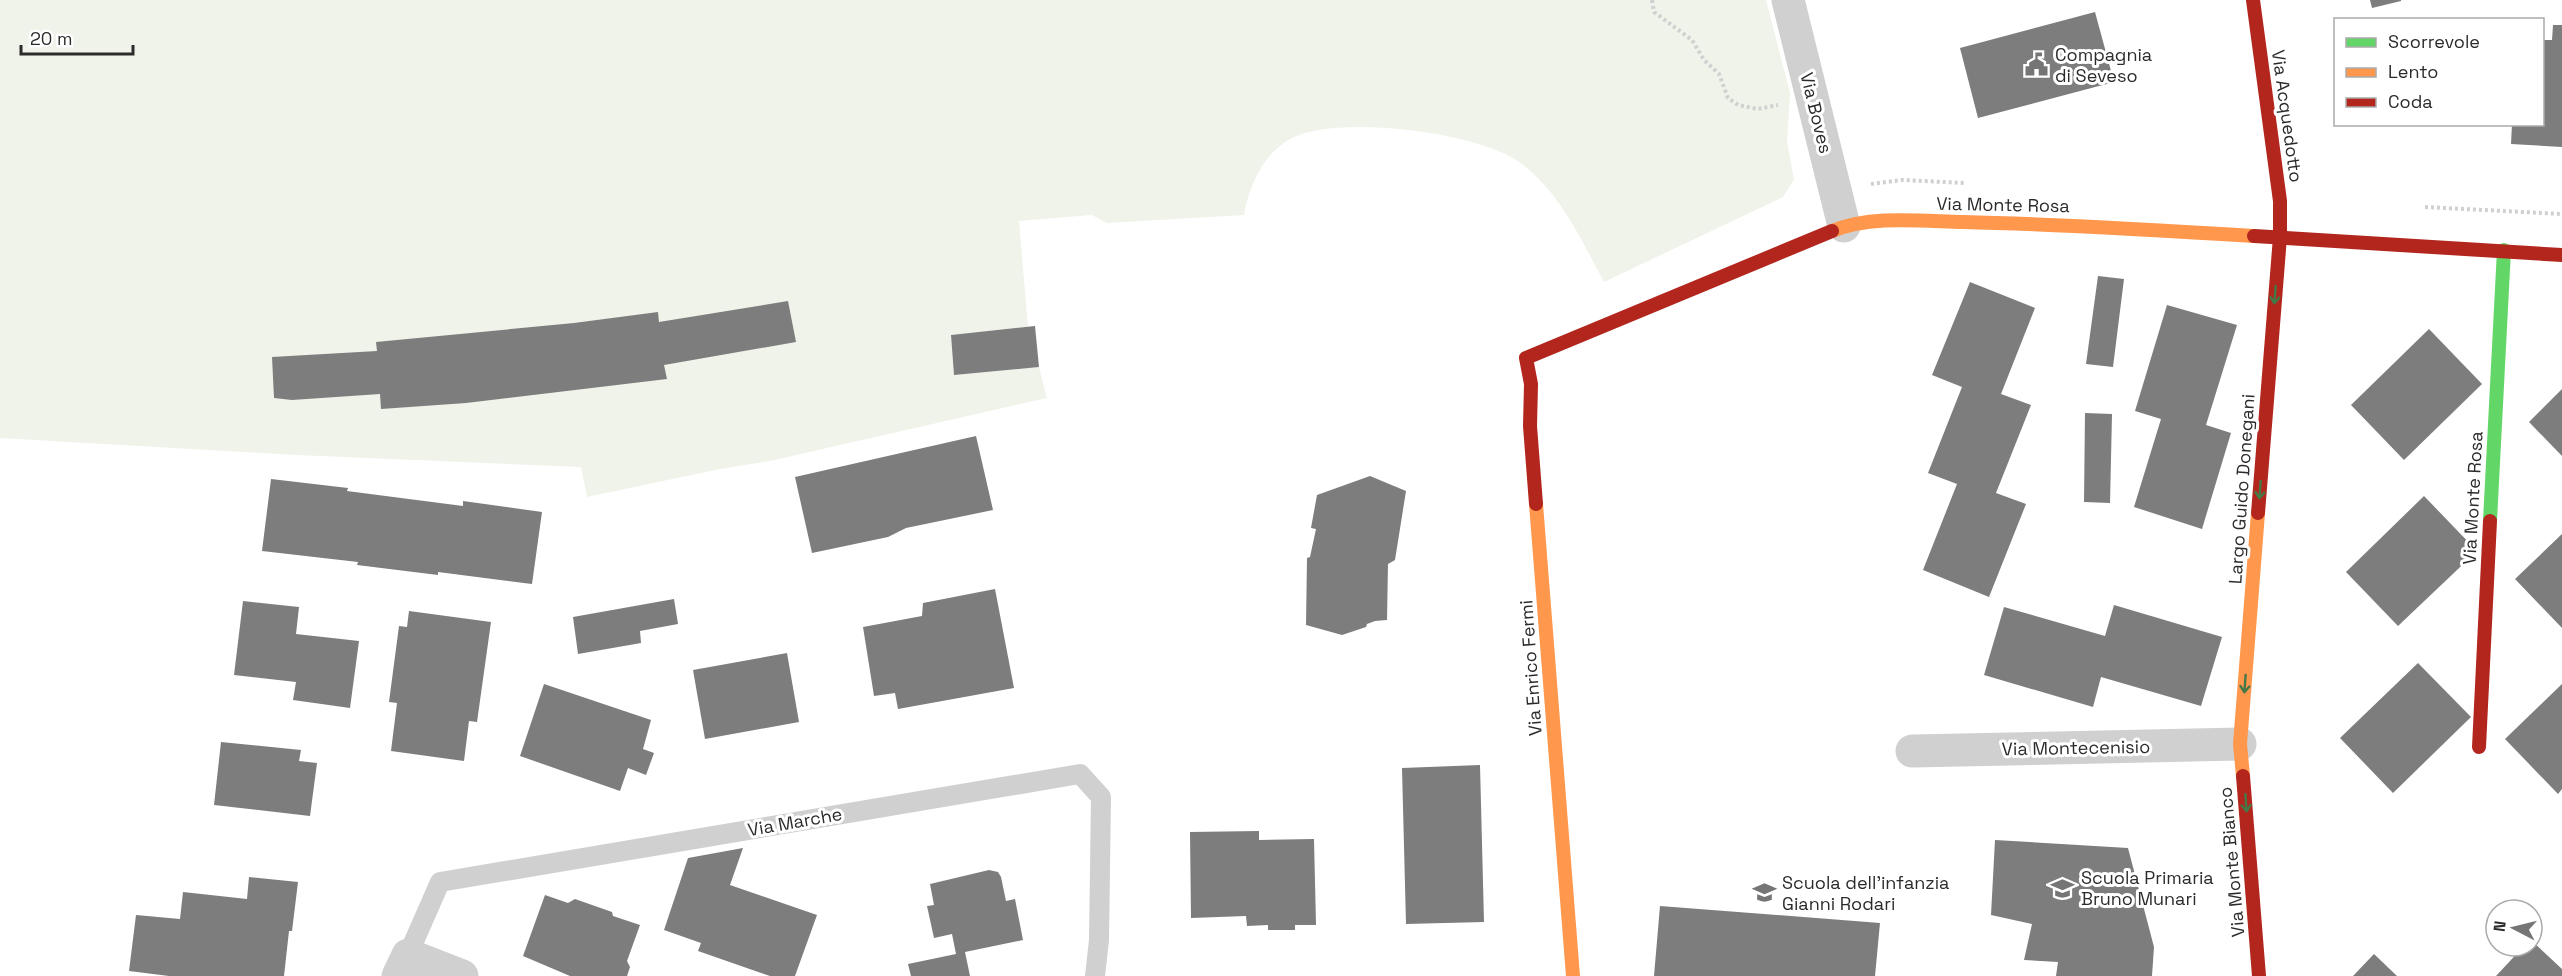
<svg xmlns="http://www.w3.org/2000/svg" width="2562" height="976" font-family="'Space Grotesk',sans-serif">
<rect width="100%" height="100%" fill="#fff"/>
<path fill="#f0f3e9" d="M0 0H1766L1790 93 1787 142 1794 179 1783 197 1604 282C1581 239 1558 188 1516 160 1473 132 1336 114 1290 139 1263 154 1249 186 1244 215L1107 223 1092 215 1019 221 1028 327 951 335 954 375 1039 367 1047 398 770 461 720 469 587 497 581 467 297 455 0 438Z"/>
<g fill="#7d7d7d">
<polygon points="2370,0 2401,0 2401,1 2372,8"/>
<polygon points="2095,12 2114,82 1978,118 1960,48"/>
<polygon points="2553,25 2562,25 2562,147 2511,144 2512,124 2542,124 2542,40 2552,40"/>
<polygon points="2098,276 2124,279 2113,367 2086,364"/>
<polygon points="1970,282 2035,308 2001,394 2031,405 1996,493 2026,504 1989,597 1923,570 1957,484 1928,473 1962,387 1932,375"/>
<polygon points="788,301 796,342 664,365 667,379 466,403 381,409 380,394 292,400 274,398 272,357 377,351 376,342 574,323 658,312 659,322"/>
<polygon points="2167,305 2237,325 2206,425 2231,433 2202,529 2134,507 2161,419 2135,411"/>
<polygon points="1035,326 1039,367 954,375 951,335"/>
<polygon points="2429,329 2482,384 2404,460 2351,405"/>
<polygon points="2562,389 2562,456 2529,422"/>
<polygon points="2085,413 2112,414 2110,503 2084,502"/>
<polygon points="976,436 993,510 906,528 888,537 812,553 795,477"/>
<polygon points="1370,476 1406,491 1395,560 1388,564 1387,620 1375,621 1367,624 1366,627 1342,635 1306,625 1307,558 1310,557 1316,529 1311,528 1317,495"/>
<polygon points="271,479 348,488 347,491 463,506 463,501 542,512 532,584 438,572 438,575 357,565 358,562 262,551"/>
<polygon points="2424,496 2477,551 2398,626 2346,572"/>
<polygon points="2562,534 2562,628 2515,579"/>
<polygon points="995,589 1014,688 898,709 895,693 874,696 863,627 922,616 923,603"/>
<polygon points="674,599 678,624 640,631 641,643 578,654 573,617"/>
<polygon points="243,601 299,607 296,634 359,641 350,708 293,700 296,682 234,675"/>
<polygon points="2114,605 2222,637 2201,706 2101,677 2093,707 1984,675 2004,607 2105,636"/>
<polygon points="409,611 491,622 477,722 469,721 464,761 391,751 397,703 389,702 399,626 407,627"/>
<polygon points="787,653 799,722 705,739 693,670"/>
<polygon points="2418,663 2471,717 2393,793 2340,738"/>
<polygon points="544,684 651,720 643,749 654,753 646,775 628,768 620,791 520,756"/>
<polygon points="2562,684 2562,789 2558,794 2505,739"/>
<polygon points="221,742 301,750 299,761 317,763 310,816 214,805"/>
<polygon points="1480,765 1484,922 1406,924 1402,768"/>
<polygon points="1259,831 1259,840 1314,839 1316,925 1295,925 1295,930 1268,930 1268,925 1247,926 1246,916 1191,918 1190,832"/>
<polygon points="1995,840 2128,848 2154,947 2152,976 2056,976 2058,962 2024,960 2032,924 1991,915"/>
<polygon points="743,848 730,885 817,915 795,976 770,976 698,951 701,943 664,930 688,858"/>
<polygon points="989,870 998,872 1001,877 1006,901 1015,899 1023,940 965,952 970,976 911,976 908,964 956,954 952,934 934,938 927,906 934,905 930,884"/>
<polygon points="249,877 298,882 292,931 289,931 284,976 169,976 129,971 136,915 180,919 183,892 247,899"/>
<polygon points="545,895 568,903 575,899 612,912 613,916 640,925 627,961 630,967 627,976 570,976 523,956"/>
<polygon points="1660,906 1880,923 1875,976 1654,976"/>
<polygon points="2532,941 2562,969 2562,976 2496,976 2524,946 2532,946"/>
<polygon points="2374,954 2397,976 2353,976"/>
</g>
<g fill="none" stroke-linecap="round" stroke-linejoin="round">
<g stroke="#d0d0d0" stroke-width="4" stroke-dasharray="3 3" stroke-linecap="butt">
<polyline points="1652,0 1654,12 1692,40 1704,60 1719,74 1728,98 1738,105 1758,109 1778,105"/>
<polyline points="1871,184 1902,180 1965,183"/>
<polyline points="2425,207 2562,214"/>
</g>
<polyline stroke="#d0d0d0" stroke-width="20" points="408,955 440,882 1080,774 1101,797 1099,940 1095,976"/>
<g stroke="#d0d0d0" stroke-width="33">
<polyline points="1788,0 1844,226"/>
<polyline points="1912,751 2240,744"/>
<polyline points="398,976 408,955 462,976"/>
</g>
<polyline stroke="#63d668" stroke-width="14" points="2490,521 2504,250"/>
<g stroke="#ff974d" stroke-width="14">
<path d="M1832 231C1871 215 1921 221 1963 222 2060 224 2157 230 2254 236"/>
<polyline points="1536,504 1573,976"/>
<polyline points="2243,776 2240,744 2258,513"/>
</g>
<g stroke="#b3261e" stroke-width="14">
<polyline points="2253,0 2280,201 2280,237 2258,513"/>
<polyline points="2254,236 2562,255"/>
<polyline points="1536,504 1530,426 1531,384 1526,358 1832,231"/>
<polyline points="2479,747 2490,521"/>
<polyline points="2243,776 2259,976"/>
</g>
</g>
<defs><path id="oneway-shaft" d="M-6 0H5M1.5-3L5.5 0L1.5 3" fill="none" stroke-width="1.6" stroke-linecap="round" stroke-linejoin="round" transform="scale(1.5)"/></defs>
<g stroke="#447846">
<use href="#oneway-shaft" transform="translate(2275 295) rotate(94)"/>
<use href="#oneway-shaft" transform="translate(2260 490) rotate(94)"/>
<use href="#oneway-shaft" transform="translate(2245 684) rotate(94)"/>
<use href="#oneway-shaft" transform="translate(2246 803) rotate(86)"/>
</g>
<defs>
<symbol id="civic-bare" viewBox="-9 -9 18 18"><path d="M-.6-6.5H3V-4.5H.6V-3L4-1V1h2V6H-6V1h2V-1L-.6-3ZM-1.2 2.5V6h2.4V2.5Z" fill="#757575" stroke="#fff" stroke-width="2.5" paint-order="stroke"/></symbol>
<symbol id="school-bare" viewBox="-9 -9 18 18"><path d="M0-5L7-2L0 1L-7-2ZM-4 1L0 2.5L4 1V4Q0 6-4 4Z" fill="#757575" stroke="#fff" stroke-width="2.5" paint-order="stroke"/></symbol>
</defs>
<g fill-rule="evenodd">
<use href="#civic-bare" x="2020" y="48" width="33" height="33"/>
<use href="#school-bare" x="2046" y="872" width="33" height="33"/>
<use href="#school-bare" x="1748" y="876" width="33" height="33"/>
</g>
<g text-anchor="middle" stroke-width="6" stroke-linejoin="round" paint-order="stroke">
<g font-size="18" fill="#2b2b2b" stroke="#fff" text-anchor="start">
<text x="2055" y="61">Compagnia<tspan x="2055" dy="21">di Seveso</tspan></text>
<text x="2081" y="884">Scuola Primaria<tspan x="2081" dy="21">Bruno Munari</tspan></text>
<text x="1782" y="889">Scuola dell’infanzia<tspan x="1782" dy="21">Gianni Rodari</tspan></text>
</g>
<g font-size="18" fill="#2b2b2b" stroke="#fff">
<text transform="translate(1816 113) rotate(76)" y="6">Via Boves</text>
<text transform="translate(2287 116) rotate(82)" y="6">Via Acquedotto</text>
<text transform="translate(2003 205) rotate(1)" y="6">Via Monte Rosa</text>
<text transform="translate(2242 489) rotate(-86)" y="6">Largo Guido Donegani</text>
<text transform="translate(2473 498) rotate(-87)" y="6">Via Monte Rosa</text>
<text transform="translate(1531 668) rotate(-94)" y="6">Via Enrico Fermi</text>
<text transform="translate(2076 748) rotate(-1)" y="6">Via Montecenisio</text>
<text transform="translate(795 822) rotate(-10)" y="6">Via Marche</text>
<text transform="translate(2232 862) rotate(-95)" y="6">Via Monte Bianco</text>
</g>
</g>
<rect x="2334" y="18" width="210" height="108" fill="#ffffff" stroke="#aaaaaa" stroke-width="1.5"/>
<rect x="2346" y="38" width="30" height="9" fill="#63d668" stroke="#aaaaaa" stroke-width="1.5"/>
<text x="2388" y="48" font-size="18" fill="#2b2b2b">Scorrevole</text>
<rect x="2346" y="68" width="30" height="9" fill="#ff974d" stroke="#aaaaaa" stroke-width="1.5"/>
<text x="2388" y="78" font-size="18" fill="#2b2b2b">Lento</text>
<rect x="2346" y="98" width="30" height="9" fill="#b3261e" stroke="#aaaaaa" stroke-width="1.5"/>
<text x="2388" y="108" font-size="18" fill="#2b2b2b">Coda</text>
<g transform="translate(2514 928) rotate(277)"><circle r="28" fill="#ffffff" stroke="#aaaaaa" stroke-width="1.5"/>
<path d="M0-4.5L10 22L0 15L-10 22Z" fill="#757575"/>
<text y="-9" font-size="16" font-weight="bold" text-anchor="middle" fill="#2b2b2b">N</text>
</g>
<path d="M21 45v9h112v-9" fill="none" stroke="#2b2b2b" stroke-width="3"/>
<text x="30" y="45" font-size="18" fill="#2b2b2b" stroke="#ffffff" stroke-width="4.5" paint-order="stroke">20 m</text>
</svg>
